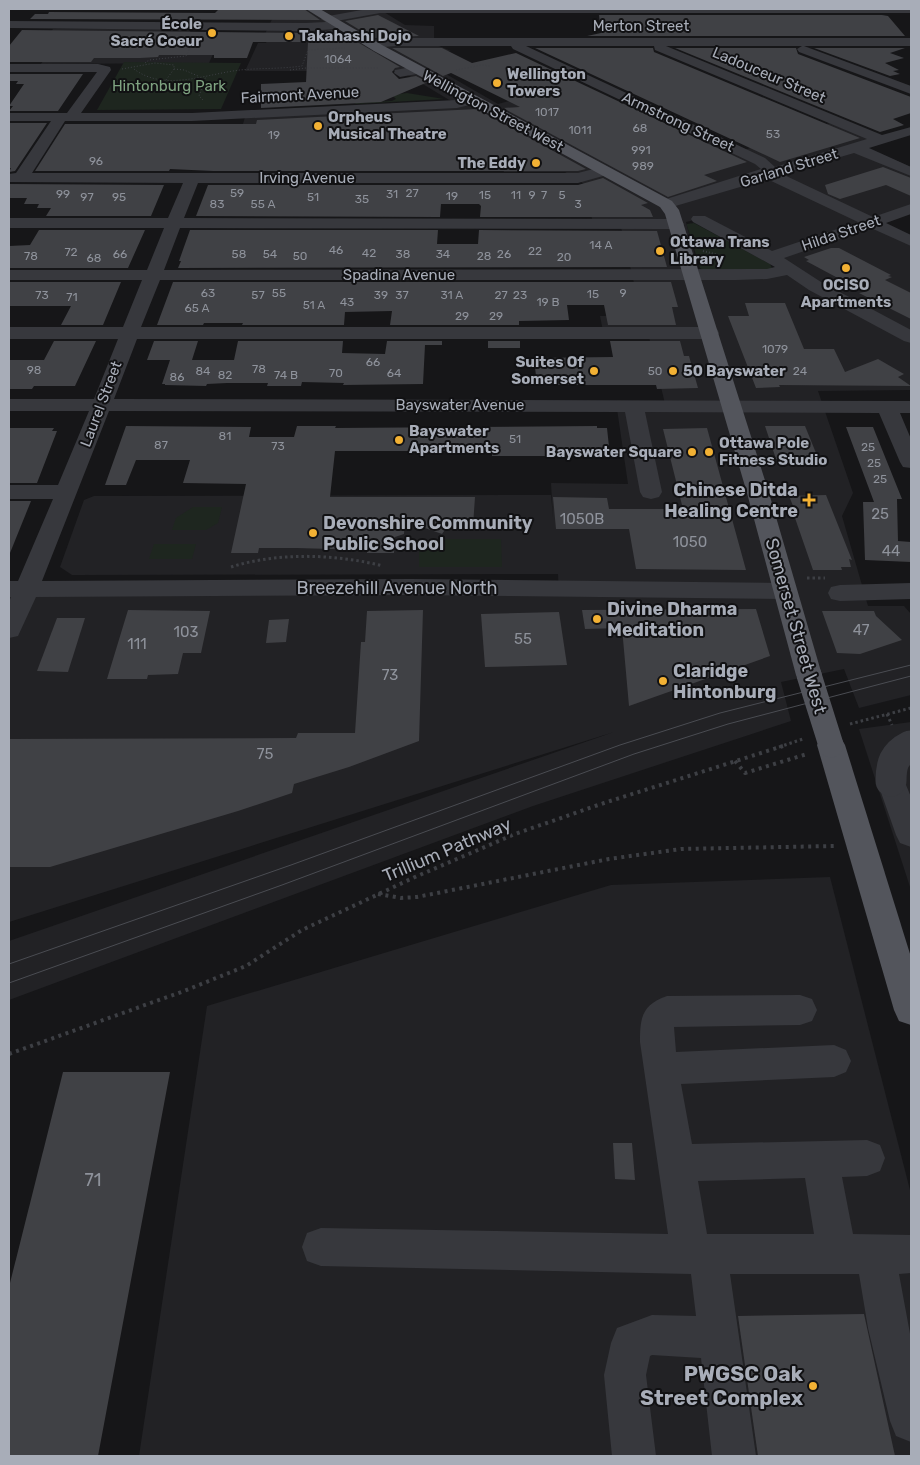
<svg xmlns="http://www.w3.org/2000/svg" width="920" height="1465" font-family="Rubik,sans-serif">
<rect width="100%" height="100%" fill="#161618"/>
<g fill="#222225" fill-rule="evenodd">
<path d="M254 9H379L405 25 434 26V44L451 51 420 59 498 104 544 92 664 155 720 139 744 150 830 123 873 140 858 144 911 167V212L871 226 911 245V390L818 391 853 493 842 516 868 606H904L911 614V695L859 708 844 669 781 682 791 721 533 806 9 1000V941L614 732 9 922V591L559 593 558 574 72 575 60 567 84 500 94 496 551 495 553 517 551 483 628 484 617 409 666 408 649 337 604 336 600 316 646 315 634 283 620 223H593L584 184 565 172H504L492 148 237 145 245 117 461 107 401 71H245L258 43H266L268 38H263L275 13 253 12ZM703 218 802 271 701 279 686 222Z"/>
<polygon points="53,29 191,29 188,38 218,43 209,63 41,64 56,44 42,43"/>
<polygon points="911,722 911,890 859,729"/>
<polygon points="830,877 911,1194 911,1456 139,1456 207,1006 611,885"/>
</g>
<g fill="#1e261f">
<polygon points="124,62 241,63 221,109 97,110"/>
<polygon points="407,93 444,99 355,104 356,103 392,101 396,99 392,95"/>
<polygon points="694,223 770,264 772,268 765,271 705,271 700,268 687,226 687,224"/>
<polygon points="193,507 222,507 218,523 206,530 172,530 176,518"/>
<polygon points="436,539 501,539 502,567 419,567 419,549"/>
<polygon points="154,544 196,544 192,559 149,559"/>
</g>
<g fill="#404145">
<polygon points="219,9 304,9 320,20 30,19 35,14 48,14 49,12 215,13"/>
<polygon points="378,15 419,36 373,38 345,21"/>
<polygon points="599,15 882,15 888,16 905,36 587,36 601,33"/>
<polygon points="22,30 306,33 337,30 400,67 395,68 392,72 399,79 416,76 428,82 381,102 261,108 261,84 306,82 308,42 253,42 247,58 214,58 214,55 159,55 158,57 140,58 94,58 91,62 9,62 9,46"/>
<polygon points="392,48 442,48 472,63 516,53 747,162 704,175 717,181 668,197 503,108 520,107 451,73 443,76"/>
<polygon points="535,48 653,48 654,52 860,138 780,162"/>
<polygon points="675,48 796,48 798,54 911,97 911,113 893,119 904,125 880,132"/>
<polygon points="814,48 905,48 890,53 904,58 885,63 899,70 893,71 900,74 890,76"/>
<polygon points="9,74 83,74 58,111 9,111 13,106 9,106 24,84 16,84 18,81 9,81"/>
<polygon points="477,109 586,169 578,171 213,171 170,169 169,171 35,171 65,124 256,124 257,120"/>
<polygon points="9,123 47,123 15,171 9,172 11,168 9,168"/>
<polygon points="883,167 911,178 911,196 886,185 840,199 828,194 825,185"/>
<polygon points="603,178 648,203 641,205 650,210 653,217 480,217 481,206 479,204 441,204 440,217 196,216 208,185 578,185"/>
<polygon points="9,184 164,185 151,216 46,216 51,208 37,208 39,204 24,204 27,198 9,198"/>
<polygon points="39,230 145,230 128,268 9,268 9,246 30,245"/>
<polygon points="190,230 438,230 437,244 478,244 479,230 657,231 667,267 178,268 181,261 179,261"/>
<polygon points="831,248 839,248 891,275 888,276 892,277 885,280 911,293 911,319 859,293 864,292 806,261 809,260 804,257"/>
<polygon points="9,282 121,282 103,325 61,325 71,306 9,306"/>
<polygon points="173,282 671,282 678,307 672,307 676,325 608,325 604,305 567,305 569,320 519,321 519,325 390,325 392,311 345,312 344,325 242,325 243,323 204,323 203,325 157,325"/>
<polygon points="745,303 785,303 804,349 834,349 845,372 878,359 904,374 898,377 911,386 779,385 780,387 756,388 728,316 749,316"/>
<polygon points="54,341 96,341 75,386 34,386 32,389 9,389 9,360 44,360"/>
<polygon points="154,341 198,341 192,360 234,360 238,341 343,341 342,353 385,354 387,341 442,341 442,345 425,345 423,384 343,385 344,383 302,382 301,386 267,386 268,383 227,383 207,384 206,386 165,385 165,384 162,384 170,360 147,360"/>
<rect x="488" y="341" width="32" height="7"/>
<polygon points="610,341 680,341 684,356 689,356 698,388 657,389 656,385 537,385 534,358 613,357"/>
<polygon points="126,426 251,427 249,437 294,437 297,426 336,426 335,428 597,426 597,428 607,428 610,456 492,456 492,454 486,454 486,451 335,451 330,497 475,497 473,526 449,524 442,534 405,521 404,534 395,537 394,553 367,553 367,550 296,548 259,548 258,553 231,553 246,484 183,483 190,460 136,460 126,485 105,485"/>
<polygon points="765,426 805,426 818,458 776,459"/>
<polygon points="846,427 873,427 902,499 897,499 898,541 911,542 911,562 865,560 863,502 874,502"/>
<polygon points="9,428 54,428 52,431 57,431 37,483 9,483"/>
<polygon points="707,428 746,570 636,569 629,529 556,529 553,497 607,498 609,509 683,509 663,429"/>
<polygon points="826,495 852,560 849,559 851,567 841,567 842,570 813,570 795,518 798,518 789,496"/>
<polygon points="9,501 31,501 10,553 9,553"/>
<polygon points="756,609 770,656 629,706 622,628 585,629 582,610"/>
<polygon points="128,610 210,611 201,653 183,653 178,674 148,675 147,679 107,679"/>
<polygon points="423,610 419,741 349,767 294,784 292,793 238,811 50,867 9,867 9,739 296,738 298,733 355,733 361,642 365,642 367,611"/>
<polygon points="822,611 874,611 876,616 902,640 860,654 837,653"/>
<polygon points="559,612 567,665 485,667 481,614"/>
<polygon points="57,618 85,618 68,672 37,671"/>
<polygon points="289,619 286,642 266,643 269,620"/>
<polygon points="63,1072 170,1072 98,1456 9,1456 9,1287"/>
<polygon points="613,1143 632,1143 635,1180 615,1179"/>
<polygon points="864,1314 895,1456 758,1456 738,1316"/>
</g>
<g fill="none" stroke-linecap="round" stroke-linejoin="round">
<g stroke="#3d3f44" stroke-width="1" stroke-dasharray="1 2" stroke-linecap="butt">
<polyline points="145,63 149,60 186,56 193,42"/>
<polyline points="122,69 155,63 174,65 174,69 166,80"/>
<path d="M134 69C164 92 206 74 240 70 260 68 281 69 302 66L308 50 345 48"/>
<polyline points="174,69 184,70 198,76"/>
<polyline points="290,70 306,68 379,68"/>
<polyline points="456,70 482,65 490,66"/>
<polyline points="203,100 199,96 206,76"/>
</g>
<polyline stroke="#3d3f44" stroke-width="2" stroke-dasharray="1 2" stroke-linecap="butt" points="703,251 719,255"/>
<g stroke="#3d3f44" stroke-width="3" stroke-dasharray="2.5 3" stroke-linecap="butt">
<path d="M231 567C278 552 336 554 383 566"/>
<polyline points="807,578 825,578"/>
<polyline points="887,714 892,725"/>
<polyline points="850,724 911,708"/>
<polyline points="779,747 803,739"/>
</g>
<g stroke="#3d3f44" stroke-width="4" stroke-dasharray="3 4.5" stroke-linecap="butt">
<polyline points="735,761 745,773 807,754"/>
<polyline points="378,894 401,898 417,897 609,859 681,849 834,846"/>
<polyline points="9,1054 184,991 246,966 302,930 415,877 515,834 604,803 783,746"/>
</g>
<g fill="#37383d" fill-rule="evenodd">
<polygon points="367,9 911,9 911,13 380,13 331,22 340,23 342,25 336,29 306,31 9,28 9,21 306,23 326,22 321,19 323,17"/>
<path d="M396 38H911V46H804L911 86V94L799 52 797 49 802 46H666L882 135 911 127V135L869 148 911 167V176L854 153 782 174 873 217 911 204V214L886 223 911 235V246L871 228 784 258 821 282 911 330V343L904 341 809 290 787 275 767 279 736 280H160L141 327H710L717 329 719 333 717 337 710 339H137L114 399 911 401V413H900L911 439V468L903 467 900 462 879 413 645 412 662 492 659 497 651 499 643 497 640 492 625 412 109 411 42 581 411 579 784 583 793 585 796 591 793 597 784 599 411 595 36 597 18 636 9 638V602L11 597H9V581H18L53 499H9V485H58L89 411H9V399H94L118 339H9V327H123L142 280H9V270H147L164 228H9V218H168L183 183 9 182V174L16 173 51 121H9V113H67L97 72H9V64H98L110 67 111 70 81 113H192L457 100 473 96 480 100 478 103 457 108 192 121H65L32 173H578L605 166 610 168 613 171 610 174 578 183H198L184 218 676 219 682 221 684 224 682 227 676 229 180 228 164 270 767 269 775 267 693 222 691 219 693 216H705L772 251 858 222 767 179 672 207H660L658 204 660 201 761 169 755 164 513 49 511 46H396L370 48 364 44 370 40ZM526 46H654L655 50 867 139 775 167 765 158Z"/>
<polygon points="417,66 422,67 423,70 422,73 400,77 394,73 395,70"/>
<polygon points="911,583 911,599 840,601 831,599 828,593 831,587 840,585"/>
<polygon points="891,770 901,773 911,797 911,847 900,843 896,835 877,781 881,773"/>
<path d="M800 995 812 999 817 1010 812 1021 800 1025 674 1027 676 1052 834 1045 846 1050 851 1061 846 1072 834 1077 681 1084 692 1144 867 1140 880 1145 885 1158 880 1171 867 1176 842 1177 853 1234 911 1235V1273L899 1274 911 1339V1442L896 1436 890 1421 868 1328 859 1274H730L756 1456H712L701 1358 652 1355 650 1356 646 1375 656 1456H612L604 1375 611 1343 617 1328 652 1315 696 1316 691 1274 321 1266 307 1261 302 1247 307 1233 321 1228 668 1234 640 1042C640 1017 642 1005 667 996ZM805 1178 814 1234H707L698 1181Z"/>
</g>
<g fill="#53555c" fill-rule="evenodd">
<polygon points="306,9 320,9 382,45 672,201 679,210 769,493 822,675 818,681 809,684 800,681 796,675 747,493 665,214 660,207 374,51"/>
<polygon points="831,735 841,738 845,745 911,957 911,1025 899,1021 894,1010 817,745 821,738"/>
</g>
<g stroke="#4a4c52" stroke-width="1">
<polyline points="9,964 291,865 620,745 720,713 911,665"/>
<polyline points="9,983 282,885 634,754 728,724 911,676"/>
</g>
<polyline stroke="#37383d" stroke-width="25" points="908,747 911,745"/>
<path stroke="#37383d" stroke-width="31" d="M891 781C891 764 894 754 910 746"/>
<polyline stroke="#53555c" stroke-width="25" points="809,675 831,745"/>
</g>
<g fill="#f2b134" stroke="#111113" stroke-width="2">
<circle cx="212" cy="33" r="5"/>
<circle cx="289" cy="36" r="5"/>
<circle cx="497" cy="83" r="5"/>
<circle cx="318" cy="126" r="5"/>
<circle cx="536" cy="163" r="5"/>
<circle cx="660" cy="251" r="5"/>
<circle cx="846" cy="268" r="5"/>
<circle cx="594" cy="371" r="5"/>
<circle cx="673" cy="371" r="5"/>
<circle cx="399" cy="440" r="5"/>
<circle cx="692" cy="452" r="5"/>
<circle cx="709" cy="452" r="5"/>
<path d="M806.5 492.5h5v5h5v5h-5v5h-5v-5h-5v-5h5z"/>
<circle cx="313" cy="533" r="5"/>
<circle cx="597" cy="619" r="5"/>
<circle cx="663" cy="681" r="5"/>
<circle cx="813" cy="1386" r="5"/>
</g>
<g text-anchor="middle" stroke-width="4" stroke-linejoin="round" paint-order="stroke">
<g font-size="12" fill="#8e929b">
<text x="338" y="63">1064</text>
<text x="547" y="116">1017</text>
<text x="640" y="132">68</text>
<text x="580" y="134">1011</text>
<text x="773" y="138">53</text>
<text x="274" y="139">19</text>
<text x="641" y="154">991</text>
<text x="96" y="165">96</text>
<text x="643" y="170">989</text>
<text x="237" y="197">59</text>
<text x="412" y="197">27</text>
<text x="63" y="198">99</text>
<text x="392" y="198">31</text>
<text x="485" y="199">15</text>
<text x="516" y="199">11</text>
<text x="532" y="199">9</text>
<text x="544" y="199">7</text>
<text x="562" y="199">5</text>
<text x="452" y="200">19</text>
<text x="87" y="201">97</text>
<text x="119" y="201">95</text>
<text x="313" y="201">51</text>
<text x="362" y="203">35</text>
<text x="217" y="208">83</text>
<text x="263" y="208">55 A</text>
<text x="578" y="208">3</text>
<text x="601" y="249">14 A</text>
<text x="336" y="254">46</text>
<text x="535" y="255">22</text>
<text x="71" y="256">72</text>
<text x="369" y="257">42</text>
<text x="120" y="258">66</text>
<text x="239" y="258">58</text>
<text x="270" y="258">54</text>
<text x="403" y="258">38</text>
<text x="443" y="258">34</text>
<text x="504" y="258">26</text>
<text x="31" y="260">78</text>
<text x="300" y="260">50</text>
<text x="484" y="260">28</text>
<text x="564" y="261">20</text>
<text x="94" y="262">68</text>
<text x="208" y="297">63</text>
<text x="279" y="297">55</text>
<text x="623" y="297">9</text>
<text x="593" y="298">15</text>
<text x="42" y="299">73</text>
<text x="258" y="299">57</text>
<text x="381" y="299">39</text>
<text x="402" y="299">37</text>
<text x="452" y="299">31 A</text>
<text x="501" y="299">27</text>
<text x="520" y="299">23</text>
<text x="72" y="301">71</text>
<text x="347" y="306">43</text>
<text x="548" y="306">19 B</text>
<text x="314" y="309">51 A</text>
<text x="197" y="312">65 A</text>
<text x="462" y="320">29</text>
<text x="496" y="320">29</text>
<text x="775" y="353">1079</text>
<text x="373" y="366">66</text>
<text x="259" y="373">78</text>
<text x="34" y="374">98</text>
<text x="203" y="375">84</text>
<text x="655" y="375">50</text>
<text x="800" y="375">24</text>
<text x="336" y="377">70</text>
<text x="394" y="377">64</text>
<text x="225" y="379">82</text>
<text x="286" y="379">74 B</text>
<text x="177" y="381">86</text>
<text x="225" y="440">81</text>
<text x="515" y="443">51</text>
<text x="161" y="449">87</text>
<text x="278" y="450">73</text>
<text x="868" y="451">25</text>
<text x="874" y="467">25</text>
<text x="880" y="483">25</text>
</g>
<g font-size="15" font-weight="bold" fill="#a8adb8" stroke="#111113" text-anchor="start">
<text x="202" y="29" text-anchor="end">École<tspan x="202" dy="17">Sacré Coeur</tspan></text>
<text x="299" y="41">Takahashi Dojo</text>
<text x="507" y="79">Wellington<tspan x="507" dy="17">Towers</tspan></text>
<text x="328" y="122">Orpheus<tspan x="328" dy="17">Musical Theatre</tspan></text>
<text x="526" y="168" text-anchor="end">The Eddy</text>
<text x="670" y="247">Ottawa Trans<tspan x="670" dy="17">Library</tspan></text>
<text x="846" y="290" text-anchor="middle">OCISO<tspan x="846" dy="17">Apartments</tspan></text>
<text x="584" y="367" text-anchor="end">Suites Of<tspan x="584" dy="17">Somerset</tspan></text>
<text x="683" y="376">50 Bayswater</text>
<text x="409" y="436">Bayswater<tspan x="409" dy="17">Apartments</tspan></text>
<text x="719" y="448">Ottawa Pole<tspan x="719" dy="17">Fitness Studio</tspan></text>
<text x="682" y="457" text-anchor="end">Bayswater Square</text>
</g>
<g font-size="15" fill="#a8adb8" stroke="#111113">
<text x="641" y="31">Merton Street</text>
<text transform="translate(769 75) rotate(23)" y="5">Ladouceur Street</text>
<text transform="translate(300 95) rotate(-3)" y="5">Fairmont Avenue</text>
<text transform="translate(493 111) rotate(28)" y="5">Wellington Street West</text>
<text transform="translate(678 122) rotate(25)" y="5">Armstrong Street</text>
<text transform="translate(789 168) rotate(-17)" y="5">Garland Street</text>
<text x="307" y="183">Irving Avenue</text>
<text transform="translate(841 233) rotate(-19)" y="5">Hilda Street</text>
<text x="399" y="280">Spadina Avenue</text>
<text transform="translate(101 404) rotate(-69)" y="5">Laurel Street</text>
<text x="460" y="410">Bayswater Avenue</text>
</g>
<g font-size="15" fill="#7fa381" stroke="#111113">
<text x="169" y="91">Hintonburg Park</text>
</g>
<g font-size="15" fill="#8e929b">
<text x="880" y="519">25</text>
<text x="582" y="524">1050B</text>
<text x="690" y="547">1050</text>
<text x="891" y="556">44</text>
<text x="861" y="635">47</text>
<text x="186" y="637">103</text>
<text x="523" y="644">55</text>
<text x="137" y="649">111</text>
<text x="390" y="680">73</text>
<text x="265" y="759">75</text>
</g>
<g font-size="18" font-weight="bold" fill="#a8adb8" stroke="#111113" text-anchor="start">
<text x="798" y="496" text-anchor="end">Chinese Ditda<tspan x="798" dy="21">Healing Centre</tspan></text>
<text x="323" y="529">Devonshire Community<tspan x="323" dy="21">Public School</tspan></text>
<text x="607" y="615">Divine Dharma<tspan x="607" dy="21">Meditation</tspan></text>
<text x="673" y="677">Claridge<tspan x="673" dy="21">Hintonburg</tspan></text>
</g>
<g font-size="18" fill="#a8adb8" stroke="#111113">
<text x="397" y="594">Breezehill Avenue North</text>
<text transform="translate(796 626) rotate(74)" y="6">Somerset Street West</text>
<text transform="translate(447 850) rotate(-23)" y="6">Trillium Pathway</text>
</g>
<g font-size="18" fill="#8e929b">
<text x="93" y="1186">71</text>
</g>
<g font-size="21" font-weight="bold" fill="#a8adb8" stroke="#111113" text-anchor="end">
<text x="803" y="1381">PWGSC Oak<tspan x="803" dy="24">Street Complex</tspan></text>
</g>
</g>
<rect width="920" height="1465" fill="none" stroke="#a8adb8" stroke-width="20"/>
</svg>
